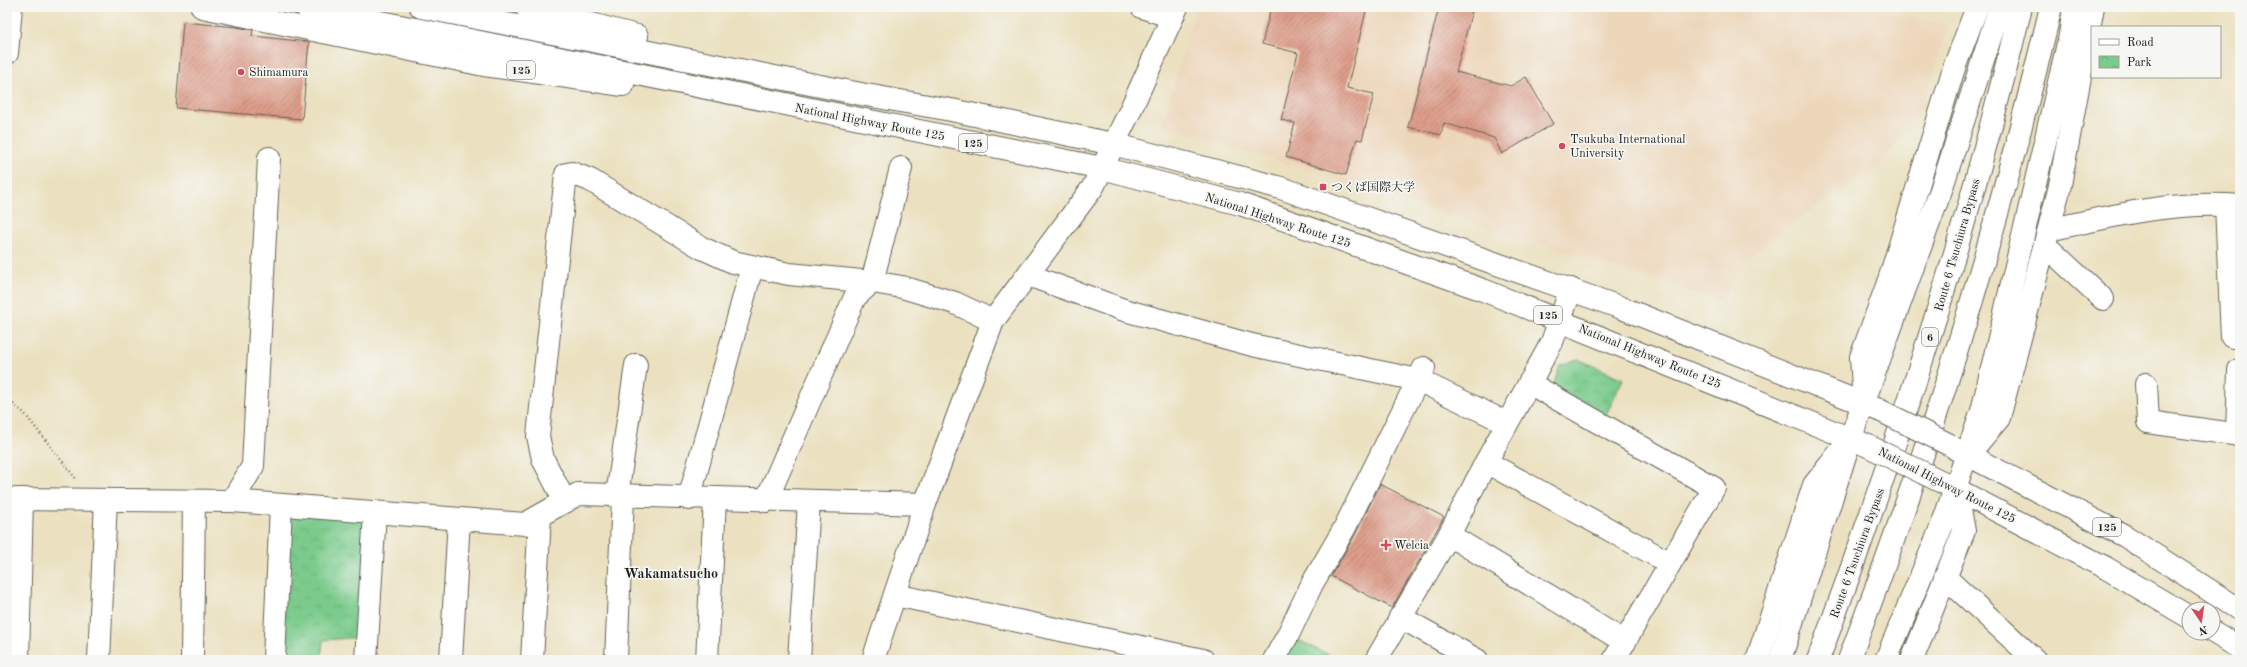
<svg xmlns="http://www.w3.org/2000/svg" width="2247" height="667" font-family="'Old Standard TT','Noto Serif JP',serif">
<defs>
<pattern id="park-crowns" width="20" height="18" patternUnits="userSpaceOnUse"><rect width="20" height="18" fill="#7acb8c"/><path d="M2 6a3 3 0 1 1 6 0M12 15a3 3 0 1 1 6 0" fill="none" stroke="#69ae78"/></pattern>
<pattern id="building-hatch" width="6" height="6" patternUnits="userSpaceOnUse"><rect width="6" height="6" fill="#de9d8a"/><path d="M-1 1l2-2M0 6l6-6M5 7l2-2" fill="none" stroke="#b37f70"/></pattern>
</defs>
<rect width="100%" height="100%" fill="#f6f6f2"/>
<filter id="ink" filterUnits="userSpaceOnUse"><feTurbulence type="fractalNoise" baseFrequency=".025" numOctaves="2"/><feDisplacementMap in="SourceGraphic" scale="8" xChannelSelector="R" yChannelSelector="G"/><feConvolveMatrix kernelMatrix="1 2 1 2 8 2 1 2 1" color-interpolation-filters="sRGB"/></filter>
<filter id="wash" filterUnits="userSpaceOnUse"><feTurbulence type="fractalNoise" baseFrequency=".012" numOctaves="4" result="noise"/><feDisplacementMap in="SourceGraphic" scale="16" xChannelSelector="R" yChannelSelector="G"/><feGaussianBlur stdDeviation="0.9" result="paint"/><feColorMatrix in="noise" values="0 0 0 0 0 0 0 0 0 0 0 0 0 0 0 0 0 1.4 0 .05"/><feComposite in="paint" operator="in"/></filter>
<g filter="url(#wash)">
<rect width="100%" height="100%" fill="#ebe1c0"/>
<polygon fill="#edd7bb" points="1196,7 1861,7 1948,25 1925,102 1880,167 1801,217 1741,263 1721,301 1162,125"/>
<g fill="url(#park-crowns)" stroke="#4b7454">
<polygon points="1578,359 1623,379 1605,417 1552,389 1560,365"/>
<polygon points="284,509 371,516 364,637 323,640 321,660 278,660"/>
<polygon points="1288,635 1339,660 1274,660"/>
</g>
<g id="blocks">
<g fill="url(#building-hatch)">
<polygon points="1271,7 1367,7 1347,88 1374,94 1362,140 1357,139 1346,175 1286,157 1295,123 1281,120 1298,53 1262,44"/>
<polygon points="1439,7 1473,7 1456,72 1511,86 1526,77 1553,124 1502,154 1494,138 1444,123 1441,135 1408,127"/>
<polygon points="183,22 237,27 253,30 252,36 309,42 302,119 176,108"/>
<polygon points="1380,484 1444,517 1392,608 1331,576 1355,535"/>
</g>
</g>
</g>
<g filter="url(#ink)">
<use href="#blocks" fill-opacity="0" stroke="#646155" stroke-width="1"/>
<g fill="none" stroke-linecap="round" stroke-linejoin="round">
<defs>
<g id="minor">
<polyline points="1142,7 1172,17"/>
<polyline points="2226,205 2232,337"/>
<path d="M2049 230C2111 216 2176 200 2240 206"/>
<polyline points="2045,245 2103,299"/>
<polyline points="1028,275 1124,310 1252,345 1418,380 1507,423"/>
<polyline points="1529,383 1714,488 1614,660"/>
<polyline points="2146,384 2148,422 2240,435"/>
<polyline points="1864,403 1861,357 1890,277 1954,68 1977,7"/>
<polyline points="2237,435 2239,370"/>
<polyline points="1968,455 1999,418 2059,190 2093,7"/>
<polyline points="1486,462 1670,563"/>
<polyline points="617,496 636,365"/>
<polyline points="7,499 232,501 525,524 578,494 925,504"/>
<polyline points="689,499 752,267"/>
<polyline points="232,501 253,466 269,158"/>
<polyline points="766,501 855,297 872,282 901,168"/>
<polyline points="565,502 543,459 538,436 566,174 572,173 590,180 702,248 733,262 789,274 872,282 902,287 955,303 993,321"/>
<polyline points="1449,535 1625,642"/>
<polyline points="1945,577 2035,660"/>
<polyline points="895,595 1203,660"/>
<polyline points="1400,617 1477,660"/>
<polyline points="18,660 22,499"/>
<polyline points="99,660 106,500"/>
<polyline points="192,660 194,501"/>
<polyline points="274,660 281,505"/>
<polyline points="366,660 375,512"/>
<polyline points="451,660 459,519"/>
<polyline points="532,660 540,516"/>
<polyline points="616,660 623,497"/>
<polyline points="707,660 715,500"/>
<polyline points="799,660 809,502"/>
<polyline points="873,660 925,504 993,321 1093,187 1129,113 1177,7"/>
<polyline points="1274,660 1288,635 1312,584 1344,529 1424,368"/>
<polyline points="1376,660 1449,535 1486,462 1552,342 1571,289"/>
<polyline points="1757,660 1814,485 1850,439"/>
<polyline points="1912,660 1964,531 1956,489"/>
</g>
<polyline id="major" points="7,53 11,7"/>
<g id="highway">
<polyline points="202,7 484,65 623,85"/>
<polyline points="306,7 1102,168 1240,204 1483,290 1866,445"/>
<polyline points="421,7 866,95 951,110 1113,144 1281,188 1622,308 1879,410"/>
<polyline points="526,7 637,36"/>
<polyline points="1956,449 2125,536 2240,610"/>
<polyline points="1942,482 2106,568 2189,617"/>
<polyline points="2213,632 2240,648"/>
<polyline points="1780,660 1851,437 1941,190 2000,7"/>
<path d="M1818 660C1898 446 1968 229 2021 7"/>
<path d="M1849 660C1931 447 1998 229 2051 7"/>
<polyline points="1886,660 1943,523 1982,411 2070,35 2074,7"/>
</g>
</defs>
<use href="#minor" stroke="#646155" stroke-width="24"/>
<use href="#major" stroke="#646155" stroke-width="24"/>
<use href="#highway" stroke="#646155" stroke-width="24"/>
<polyline stroke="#646155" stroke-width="2.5" stroke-dasharray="1 3" stroke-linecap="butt" points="7,399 24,413 77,480"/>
<use href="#minor" stroke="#fff" stroke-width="22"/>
<use href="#major" stroke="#fff" stroke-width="22"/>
<use href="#highway" stroke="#fff" stroke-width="22"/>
<defs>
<g id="highway-bridge">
<polyline points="1879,410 1950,445"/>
<polyline points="1866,445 1940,481"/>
</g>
</defs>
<use href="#highway-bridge" stroke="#646155" stroke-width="24" stroke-linecap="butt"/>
<use href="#highway-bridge" stroke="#fff" stroke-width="22"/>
</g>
</g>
<g fill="#d1495b" stroke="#f6f6f2" stroke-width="1.5">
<circle cx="241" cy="72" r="4"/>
<circle cx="1562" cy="146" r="4"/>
<rect x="1319" y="183" width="8" height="8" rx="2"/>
<path d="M1384 539h4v4h4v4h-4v4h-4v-4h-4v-4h4z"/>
</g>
<g text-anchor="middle" stroke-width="3.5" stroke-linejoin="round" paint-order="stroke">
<g fill="#f6f6f2" stroke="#5d5d5c" stroke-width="1">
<rect x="507" y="61" width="28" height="18" rx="3"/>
<rect x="959" y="134" width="28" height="18" rx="3"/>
<rect x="1534" y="306" width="28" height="18" rx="3"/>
<rect x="1922" y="328" width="16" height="18" rx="3"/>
<rect x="2093" y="518" width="28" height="18" rx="3"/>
</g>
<g font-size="11" font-weight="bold" fill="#1c1c1c">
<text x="521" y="74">125</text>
<text x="973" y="147">125</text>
<text x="1548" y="319">125</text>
<text x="1930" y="341">6</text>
<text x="2107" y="531">125</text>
</g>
<g font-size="12" fill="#1c1c1c" stroke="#f6f6f2" text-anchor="start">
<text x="249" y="76">Shimamura</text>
<text x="1570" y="143">Tsukuba International<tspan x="1570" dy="14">University</tspan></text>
<text x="1331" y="191">つくば国際大学</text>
<text x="1394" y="549">Welcia</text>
</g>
<g font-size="12" fill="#1c1c1c" stroke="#f6f6f2">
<text transform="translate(870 122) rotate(11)" y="4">National Highway Route 125</text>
<text transform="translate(1278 220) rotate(18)" y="4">National Highway Route 125</text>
<text transform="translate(1957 245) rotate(-74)" y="4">Route 6 Tsuchiura Bypass</text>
<text transform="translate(1650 356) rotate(22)" y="4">National Highway Route 125</text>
<text transform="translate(1947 485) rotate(27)" y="4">National Highway Route 125</text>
<text transform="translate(1857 553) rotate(-70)" y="4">Route 6 Tsuchiura Bypass</text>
</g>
<g font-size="14" font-weight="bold" fill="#1c1c1c" stroke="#f6f6f2">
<text x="671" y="578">Wakamatsucho</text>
</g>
</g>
<rect width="2247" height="667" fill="none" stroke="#f6f6f2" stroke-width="24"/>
<rect x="2091" y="26" width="130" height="52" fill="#f6f6f2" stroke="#9f9f9c"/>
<rect x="2099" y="39" width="20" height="6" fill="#ffffff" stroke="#9f9f9c"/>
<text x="2127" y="46" font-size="12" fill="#1c1c1c">Road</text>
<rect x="2099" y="56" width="20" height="12" fill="url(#park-crowns)" stroke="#9f9f9c"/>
<text x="2127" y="66" font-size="12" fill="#1c1c1c">Park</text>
<g transform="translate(2201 621) rotate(167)"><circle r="19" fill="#f6f6f2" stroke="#9f9f9c"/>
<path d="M0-3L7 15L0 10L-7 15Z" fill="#d1495b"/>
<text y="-6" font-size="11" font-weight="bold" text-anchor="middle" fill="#1c1c1c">N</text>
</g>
</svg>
